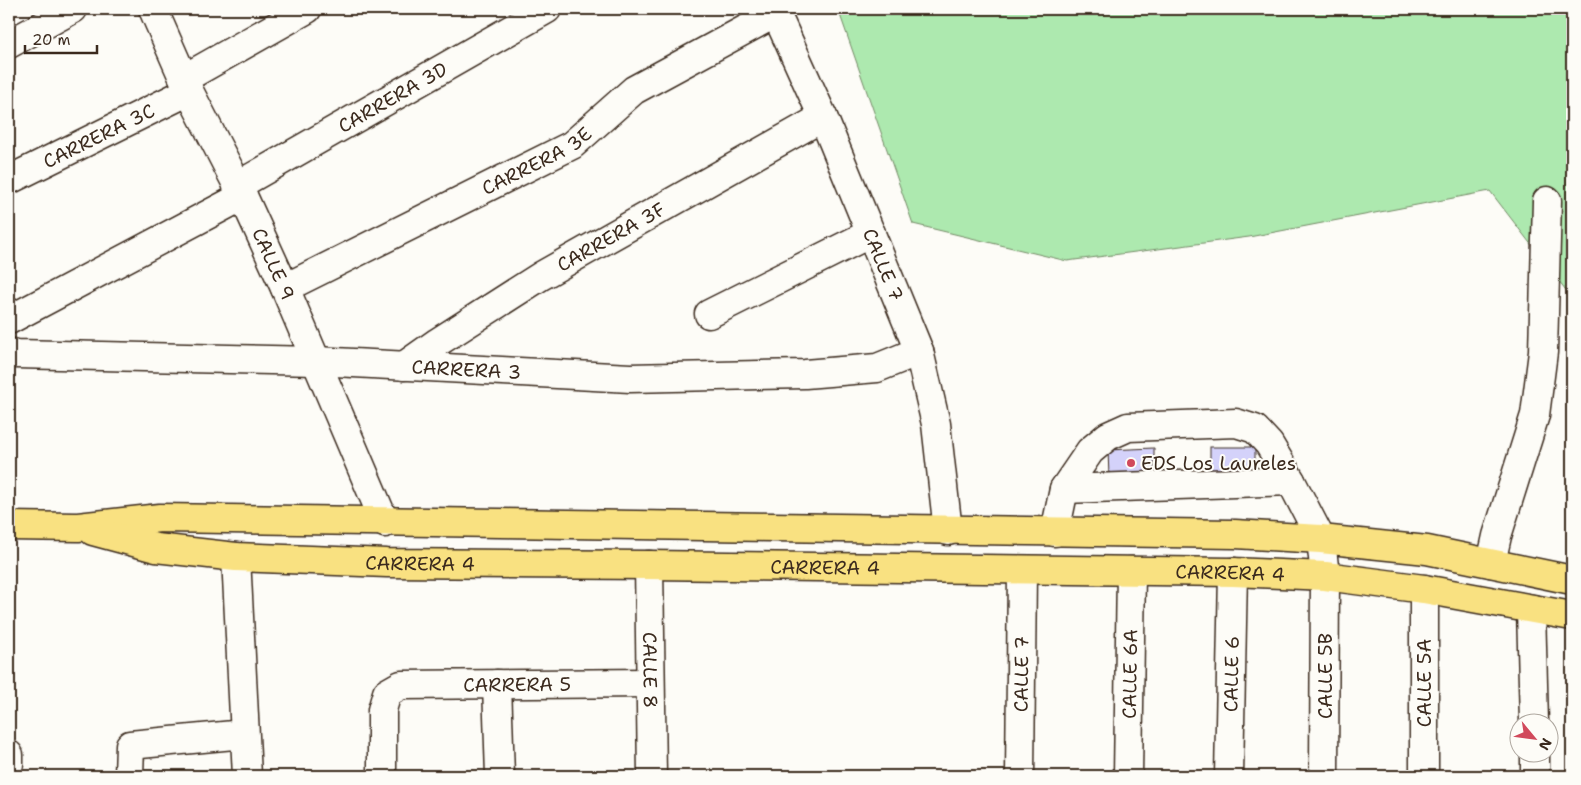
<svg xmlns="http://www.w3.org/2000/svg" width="1581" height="785" font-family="'Shantell Sans',sans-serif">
<rect width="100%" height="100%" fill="#fdfcf7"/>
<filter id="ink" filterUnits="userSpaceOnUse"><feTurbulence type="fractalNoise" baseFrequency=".02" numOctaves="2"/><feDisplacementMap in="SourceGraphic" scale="10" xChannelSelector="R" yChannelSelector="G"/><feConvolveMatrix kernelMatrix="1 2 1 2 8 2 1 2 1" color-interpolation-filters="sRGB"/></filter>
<g filter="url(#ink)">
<polygon fill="#ade9af" stroke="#748a66" points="838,9 1572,9 1572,298 1490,191 1249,237 1067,261 913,224"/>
<g fill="#d4d2fa" stroke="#3b2a1e">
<rect x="1210" y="447" width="45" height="26"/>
<polygon points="1154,448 1154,476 1109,477 1108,450"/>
</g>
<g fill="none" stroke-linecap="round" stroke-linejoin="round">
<defs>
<g id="minor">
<path id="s1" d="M153 9 189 91 243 196 285 288 385 523"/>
<path id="s2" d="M774 9 823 117 919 351 936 424 948 531"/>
<polyline points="9,44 73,9"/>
<polyline points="185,78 307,9"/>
<path id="s3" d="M9 180 189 91"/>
<path id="s4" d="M237 186 547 9"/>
<path id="s5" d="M285 288 572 145 634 90 776 13"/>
<polyline points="709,314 871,233"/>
<polyline points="9,320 243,196"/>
<path id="s6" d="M9 352 16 354 316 361 630 378 805 374 877 368 919 351"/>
<path id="s7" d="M404 366 438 342 541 276 823 117"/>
<polyline points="1064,489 1291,481"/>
<polyline points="1055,532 1064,489 1090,451 1108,436 1128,427 1236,423 1255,429 1269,444 1291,481 1321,539 1325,576 1324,776"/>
<polyline points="236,557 247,776"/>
<polyline points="1491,563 1497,536 1535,415 1543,352 1547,201"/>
<path id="s8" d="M649 565 652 776"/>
<polyline points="1531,609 1534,722"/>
<polyline points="497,684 500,776"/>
<polyline points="1535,752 1535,776"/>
<polyline points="9,764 9,755"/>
<polyline points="129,776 130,745 244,734"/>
<path id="s9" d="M382 776V710L387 693 401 685 650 683"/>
<path id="s10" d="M1020 776 1022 570"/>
<path id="s11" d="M1128 776 1131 571"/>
<path id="s12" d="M1229 776 1233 572"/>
<polyline points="1424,776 1424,589"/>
</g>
<g id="major">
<polyline points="9,526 78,527 160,518 1235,534 1321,539 1427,550 1572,580"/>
<path id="s13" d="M93 531 156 548 236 557 387 563 649 565 1233 572 1325 576 1424 589 1572 616"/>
</g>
</defs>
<use href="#minor" stroke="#3b2a1e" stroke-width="31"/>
<use href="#major" stroke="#3b2a1e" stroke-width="31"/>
<use href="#minor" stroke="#fdfcf7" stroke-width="28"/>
<use href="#major" stroke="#f9e181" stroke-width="28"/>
</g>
</g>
<circle fill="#d1495b" stroke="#fdfcf7" stroke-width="2" cx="1131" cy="463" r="5"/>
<g text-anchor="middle" stroke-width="4" stroke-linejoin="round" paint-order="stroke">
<g font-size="19" fill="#3b2a1e" stroke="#fdfcf7">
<text dy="7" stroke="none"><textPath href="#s4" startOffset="179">CARRERA 3D</textPath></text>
<text dy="7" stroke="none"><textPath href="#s3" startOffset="100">CARRERA 3C</textPath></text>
<text dy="7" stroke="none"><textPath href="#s5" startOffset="282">CARRERA 3E</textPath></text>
<text dy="7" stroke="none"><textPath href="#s7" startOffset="244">CARRERA 3F</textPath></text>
<text dy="7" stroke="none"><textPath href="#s1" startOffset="282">CALLE 9</textPath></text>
<text dy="7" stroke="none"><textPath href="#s2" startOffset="278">CALLE 7</textPath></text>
<text dy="7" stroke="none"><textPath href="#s6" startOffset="458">CARRERA 3</textPath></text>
<text dy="7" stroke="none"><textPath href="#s13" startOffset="330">CARRERA 4</textPath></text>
<text dy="7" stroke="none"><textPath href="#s13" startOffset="735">CARRERA 4</textPath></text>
<text dy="7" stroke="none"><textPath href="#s13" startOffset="1140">CARRERA 4</textPath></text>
<text dy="7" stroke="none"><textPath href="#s8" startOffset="105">CALLE 8</textPath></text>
<text dy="7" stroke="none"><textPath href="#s10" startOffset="102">CALLE 7</textPath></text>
<text dy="7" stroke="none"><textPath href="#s11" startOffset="102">CALLE 6A</textPath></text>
<text dy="7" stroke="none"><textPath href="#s12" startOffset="102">CALLE 6</textPath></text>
<text transform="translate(1325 676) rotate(-90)" y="7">CALLE 5B</text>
<text transform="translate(1424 683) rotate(-90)" y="7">CALLE 5A</text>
<text dy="7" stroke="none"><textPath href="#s9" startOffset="216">CARRERA 5</textPath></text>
</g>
<g font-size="19" fill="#3b2a1e" stroke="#fdfcf7" text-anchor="start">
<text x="1141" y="470">EDS Los Laureles</text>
</g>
</g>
<rect width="1581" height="785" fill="none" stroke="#fdfcf7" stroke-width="30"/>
<rect x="15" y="15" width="1551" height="755" fill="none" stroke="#3b2a1e" stroke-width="2" filter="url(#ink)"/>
<g transform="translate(1534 738) rotate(119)"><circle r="24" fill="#fdfcf7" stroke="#afa8a0"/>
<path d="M0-4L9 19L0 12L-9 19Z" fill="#d1495b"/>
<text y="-8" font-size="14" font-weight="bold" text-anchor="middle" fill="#3b2a1e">N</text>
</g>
<path d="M25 45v8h72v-8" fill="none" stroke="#3b2a1e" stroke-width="2.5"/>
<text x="32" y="45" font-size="15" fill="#3b2a1e" stroke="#fdfcf7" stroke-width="4" paint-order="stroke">20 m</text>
</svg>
